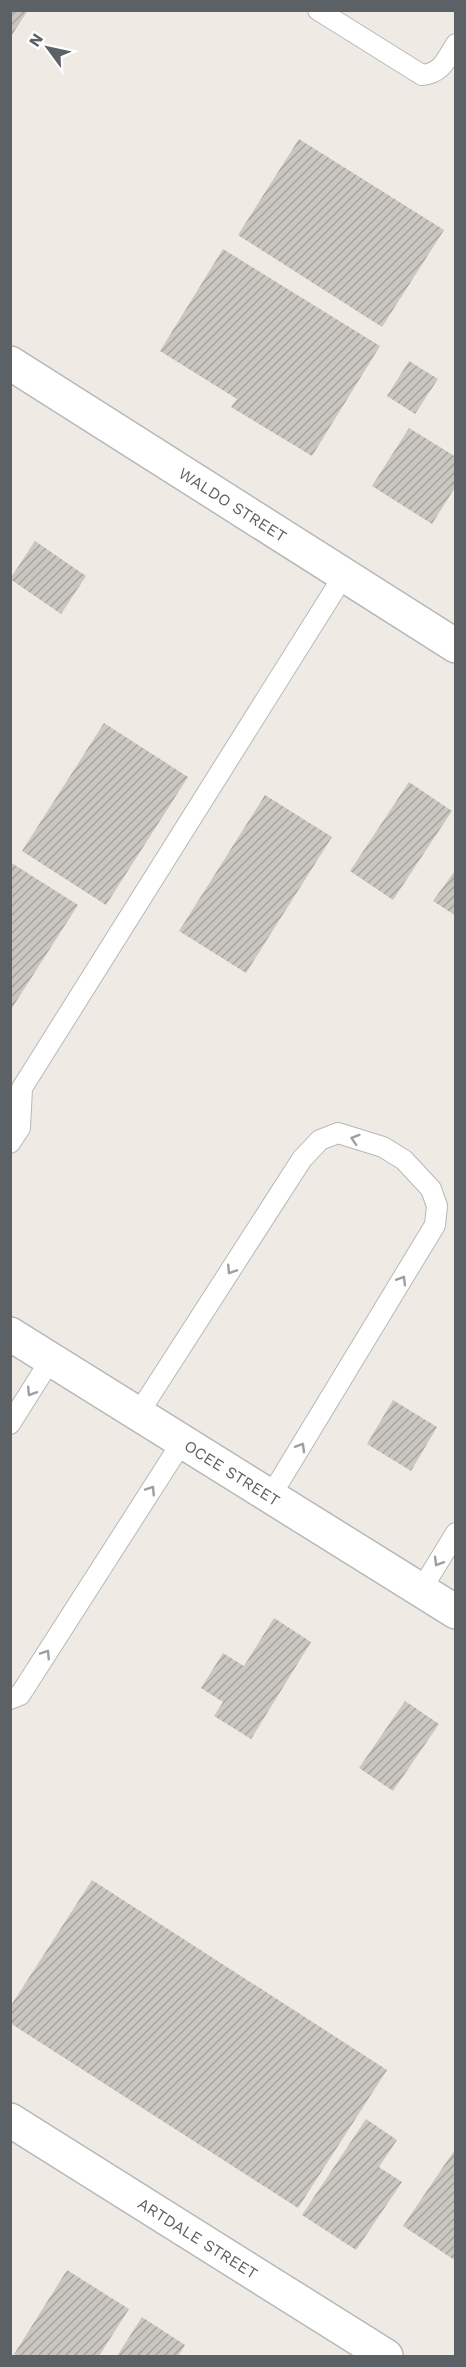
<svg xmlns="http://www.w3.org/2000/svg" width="466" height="2367" font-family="'Work Sans',sans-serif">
<defs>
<pattern id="building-hatch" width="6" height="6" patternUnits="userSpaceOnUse" patternTransform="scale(1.5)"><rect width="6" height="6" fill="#cac6c0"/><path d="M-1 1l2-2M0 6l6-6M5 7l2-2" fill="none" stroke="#a7a4a0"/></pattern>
</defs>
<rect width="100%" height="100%" fill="#efebe4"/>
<g fill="url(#building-hatch)">
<polygon points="10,10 28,10 10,38"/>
<polygon points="299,139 444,230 382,327 238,235"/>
<polygon points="223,249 380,346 312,456 231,407 237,399 160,351"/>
<polygon points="409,361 438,379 415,414 387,396"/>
<polygon points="409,428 456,457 456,486 432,524 372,486"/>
<polygon points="35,541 86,576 61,614 10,579"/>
<polygon points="104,723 188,777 106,905 22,851"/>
<polygon points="409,782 452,811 393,900 350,871"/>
<polygon points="265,795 332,837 246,973 179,931"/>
<polygon points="10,862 78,905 10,1011"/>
<polygon points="456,869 456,916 433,901"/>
<polygon points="393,1400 437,1427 411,1471 367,1444"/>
<polygon points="274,1618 311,1642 251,1739 214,1716 223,1702 201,1688 223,1653 244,1666"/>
<polygon points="405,1701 439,1724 393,1791 359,1768"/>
<polygon points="92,1880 387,2070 298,2208 10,2023 10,2007"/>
<polygon points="366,2119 397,2140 379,2167 402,2182 356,2250 302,2215"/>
<polygon points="456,2148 456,2261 403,2226"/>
<polygon points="67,2270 129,2309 99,2356 13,2356"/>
<polygon points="142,2317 185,2345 178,2356 117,2356"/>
</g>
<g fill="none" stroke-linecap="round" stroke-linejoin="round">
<defs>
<g id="lane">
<path d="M318 10 422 75C442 73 446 60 456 44"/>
<polyline points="10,1143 20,1128 22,1088 344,575"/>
<polyline points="138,1414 302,1159 320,1140 338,1133 383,1147 404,1160 431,1189 437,1206 435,1225 270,1497"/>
<polyline points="10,1424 51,1359"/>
<polyline points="421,1590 456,1533"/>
<polyline points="10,1699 20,1695 182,1442"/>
</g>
<g id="street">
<path id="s1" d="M10 363 456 646"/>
<path id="s2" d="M10 1334 456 1612"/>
<path id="s3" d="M10 2120 386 2356"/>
</g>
</defs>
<use href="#lane" stroke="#b5b8bb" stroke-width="22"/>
<use href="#street" stroke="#b5b8bb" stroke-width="36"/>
<use href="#lane" stroke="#fff" stroke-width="20"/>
<use href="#street" stroke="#fff" stroke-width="33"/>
</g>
<defs><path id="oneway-chevron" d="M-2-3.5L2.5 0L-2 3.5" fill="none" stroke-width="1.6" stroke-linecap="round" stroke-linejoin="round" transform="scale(1.5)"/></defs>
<g stroke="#9da0a3">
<use href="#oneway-chevron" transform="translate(355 1139) rotate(-162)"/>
<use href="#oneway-chevron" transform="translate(231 1270) rotate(123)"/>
<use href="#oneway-chevron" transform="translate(402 1280) rotate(-59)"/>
<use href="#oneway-chevron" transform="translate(31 1392) rotate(122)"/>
<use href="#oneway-chevron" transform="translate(301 1447) rotate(-59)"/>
<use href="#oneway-chevron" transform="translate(151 1490) rotate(-57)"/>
<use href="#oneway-chevron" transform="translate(438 1562) rotate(121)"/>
<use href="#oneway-chevron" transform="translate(46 1654) rotate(-57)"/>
</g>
<g text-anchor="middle" stroke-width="6" stroke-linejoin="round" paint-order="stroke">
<g font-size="16" fill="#5c6165" stroke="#fff">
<text dy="6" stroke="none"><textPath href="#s1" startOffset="264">WALDO STREET</textPath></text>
<text dy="6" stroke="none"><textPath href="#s2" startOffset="262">OCEE STREET</textPath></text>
<text dy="6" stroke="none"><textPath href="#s3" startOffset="222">ARTDALE STREET</textPath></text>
</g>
</g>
<rect width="466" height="2367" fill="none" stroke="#5c6165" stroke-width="24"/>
<g transform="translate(48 48) rotate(303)" stroke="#ffffff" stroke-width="4.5" paint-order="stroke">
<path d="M0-4.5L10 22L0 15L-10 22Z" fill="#5c6165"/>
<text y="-9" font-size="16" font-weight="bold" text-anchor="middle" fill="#5c6165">N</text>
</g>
</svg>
